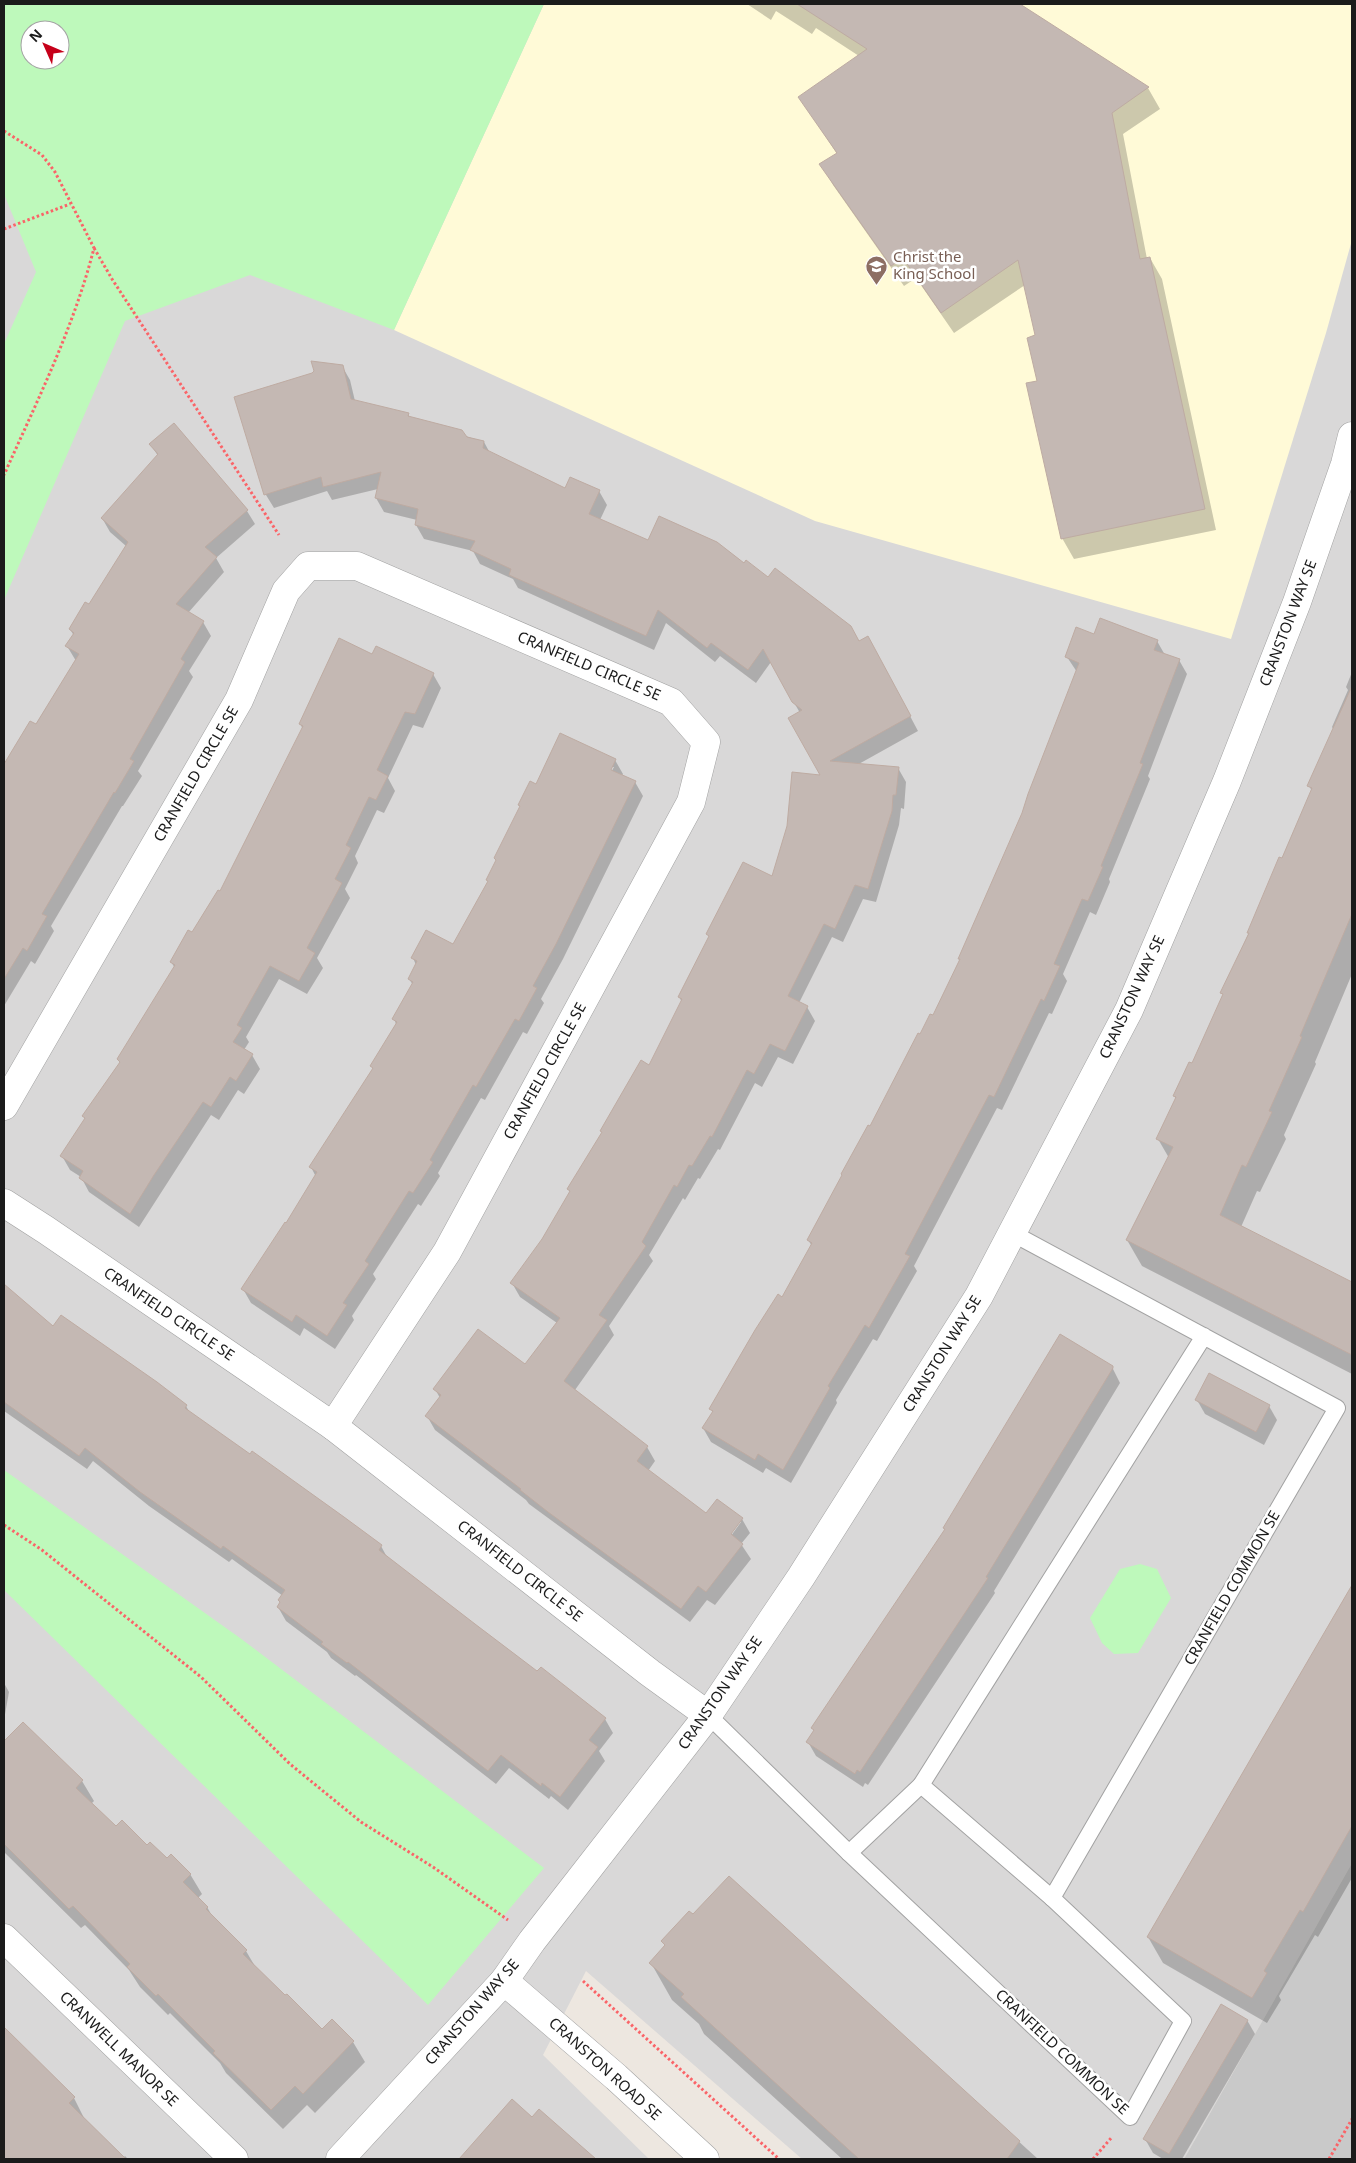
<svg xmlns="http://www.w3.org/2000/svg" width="1356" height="2163" font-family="'Noto Sans',sans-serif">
<rect width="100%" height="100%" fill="#ede7e0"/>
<path fill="#d9d8d8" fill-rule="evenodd" d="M4 4H1352V1863L1184 2159H802L586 1971 543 2055 649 2159H4ZM30 30H60V60H30Z"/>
<polygon fill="#fffad7" points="544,4 1352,4 1352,240 1326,333 1231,639 815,521 394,330"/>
<polygon fill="#c9c9c9" points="1352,1863 1352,2159 1184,2159"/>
<g fill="#bef9bb" fill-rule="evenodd">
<path d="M4 4H544L394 330 250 275 125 321 4 600V344L36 272 4 194ZM30 30H60V60H30Z"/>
<polygon points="4,1470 240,1638 544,1868 428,2005 4,1590"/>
<polygon points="1140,1564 1157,1569 1171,1598 1138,1653 1114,1654 1102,1643 1090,1618 1120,1569"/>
</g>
<g fill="#0003" fill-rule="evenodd">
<polygon points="747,4 1017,4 1148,88 1160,109 1123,134 1147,259 1150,258 1162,279 1216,530 1074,559 1062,538 1039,382 1036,336 1025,285 954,333 916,278 904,286 833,185 821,164 837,154 800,97 859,56 816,28 812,34 776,11 771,20"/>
<path d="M342 366 350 380 355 401 408 414 410 418 484 442 490 453 566 490 599 491 607 505 600 520 648 542 744 565 876 652 918 731 857 765 898 768 906 782 904 809 901 808 899 825 876 902 863 899 843 942 832 937 799 1003 807 1007 815 1021 793 1064 778 1057 762 1087 755 1083 720 1150 718 1149 700 1179 698 1178 685 1200 683 1198 649 1255 653 1261 609 1326 614 1335 575 1390 647 1447 655 1461 648 1471 706 1515 742 1519 750 1533 741 1544 751 1559 715 1605 707 1600 690 1622 529 1504 526 1500 435 1430 427 1416 440 1398 435 1389 525 1366 557 1323 520 1297 512 1283 543 1240 570 1192 569 1189 649 1067 682 1002 679 997 710 938 708 934 773 878 822 776 800 713 771 662 756 683 720 656 715 662 666 623 654 650 518 588 513 579 480 564 473 551 424 539 416 525 417 520 384 512 376 498 378 489 332 500 327 491 274 508 266 495 235 398ZM738 1522H741L728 1540 726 1538Z"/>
<polygon points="173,425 247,511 255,524 216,558 224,572 188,613 203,622 211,636 189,671 193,677 138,771 142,776 123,806 122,806 51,926 54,931 35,964 31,961 4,1006 4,775 76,661 67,646 74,636 70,629 90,606 126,546 110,532 102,518 158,456 151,445"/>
<polygon points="1095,635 1157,641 1165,655 1179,660 1187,674 1148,776 1150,779 1109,879 1110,882 1096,915 1090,912 1063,974 1067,981 1052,1014 1049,1013 1002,1110 997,1108 914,1266 917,1271 877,1341 873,1339 836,1400 837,1403 791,1483 766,1468 763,1473 711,1442 703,1428 713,1413 711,1409 783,1298 812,1246 808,1240 933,1017 960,961 959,958 1023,813 1077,672 1067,657"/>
<polygon points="373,655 433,674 441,688 423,728 413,725 388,778 395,791 384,813 377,810 355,856 358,863 345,889 350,898 317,958 323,968 307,994 279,979 246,1037 249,1042 244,1050 252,1055 260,1069 244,1094 238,1090 219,1120 211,1115 139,1227 89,1192 81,1177 70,1170 62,1156 86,1120 84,1117 121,1064 118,1059 175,968 171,962 221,893 303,729 300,724"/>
<polygon points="1352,672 1352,974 1315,1062 1316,1064 1284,1135 1286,1139 1260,1192 1257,1191 1241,1227 1352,1284 1352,1374 1142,1266 1127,1240 1169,1158 1158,1139 1176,1099 1174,1096 1192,1065 1224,996 1222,993 1312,791 1309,786 1334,730 1332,727 1348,690 1346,687"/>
<path d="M615 760 623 774 622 776 635 782 643 796 563 959 541 999 544 1003 527 1034 523 1032 485 1100 481 1098 438 1173 440 1176 421 1206 418 1204 373 1274 376 1279 352 1316 354 1320 335 1349 304 1328 300 1336 251 1303 243 1289 287 1224 316 1177 311 1167 374 1070 372 1066 396 1024 394 1019 413 985 409 979 416 965 413 958 453 946 489 882 521 808 519 805 536 785ZM611 767H614L609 776Z"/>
<polygon points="4,1285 54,1328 186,1406 191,1415 381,1546 388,1559 538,1673 605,1719 613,1733 599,1751 605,1761 568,1810 551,1796 549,1799 509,1768 496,1784 356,1675 355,1676 331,1658 327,1652 286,1621 278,1607 283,1596 232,1559 229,1562 149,1506 93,1461 87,1469 4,1411"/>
<polygon points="1112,1367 1120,1383 994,1591 995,1593 868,1785 865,1783 863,1787 816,1756 808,1742 814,1731 813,1728 946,1530"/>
<polygon points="1197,1400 1269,1406 1277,1420 1264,1445 1205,1414"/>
<polygon points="1352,1587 1352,1878 1318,1937 1315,1935 1279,1996 1281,2000 1267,2023 1163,1963 1148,1937"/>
<polygon points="4,1683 9,1692 4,1720"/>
<polygon points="23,1724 82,1781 94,1801 91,1804 116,1828 190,1874 202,1894 198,1898 207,1907 214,1919 246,1951 256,1968 322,2031 353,2042 365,2062 315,2113 307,2105 283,2129 226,2073 220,2063 170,2013 168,2015 140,1987 129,1970 85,1925 81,1928 5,1853 4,1743"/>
<polygon points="729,1878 1038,2159 842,2159 704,2034 699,2024 672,2000 651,1963 666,1946 663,1941 693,1916"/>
<polygon points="1247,2020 1255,2034 1182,2159 1163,2159 1153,2153 1145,2139"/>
<polygon points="4,2029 74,2098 85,2120 123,2158 125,2156 128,2159 4,2159"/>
<polygon points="512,2101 532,2119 586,2152 590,2159 460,2159"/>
</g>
<g fill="#c4b8b3" stroke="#beaba2">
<polygon points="797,4 1020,4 1149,87 1112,113 1140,259 1150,257 1205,509 1061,539 1026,383 1037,381 1027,338 1035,335 1018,260 941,313 903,258 891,266 819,164 837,153 798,97 867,49"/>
<polygon points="311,361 343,365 351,399 409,413 408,416 462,430 467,437 484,441 483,448 565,488 570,477 600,490 589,514 648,540 659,516 717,542 744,563 746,560 768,577 775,568 851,626 859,641 868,636 911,716 830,761 899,767 896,795 893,795 892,811 868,889 855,885 835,929 824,924 788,996 808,1006 785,1051 770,1044 754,1074 747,1070 712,1137 710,1136 692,1166 689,1165 677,1187 674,1185 642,1242 646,1246 599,1315 607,1320 564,1381 648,1446 637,1461 706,1513 717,1499 743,1518 731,1534 743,1544 706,1592 698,1586 681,1609 548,1512 520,1490 521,1489 425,1416 441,1395 433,1389 478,1329 525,1364 560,1318 510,1283 542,1239 570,1191 567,1189 602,1132 600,1131 641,1060 649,1065 682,999 678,997 709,936 706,934 743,862 772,876 787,826 792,772 820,775 788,718 802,710 792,702 763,649 748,670 711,643 707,648 658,610 646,636 509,575 511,569 470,550 475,541 415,525 418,509 375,498 381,472 323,487 321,477 264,495 234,397 312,373 314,371"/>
<polygon points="174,423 248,510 205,547 217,557 176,604 204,621 181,659 185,662 130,759 134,761 115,793 114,792 42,914 47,916 27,951 23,948 4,979 4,764 30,721 36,724 79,654 65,646 74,633 69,629 85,602 89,604 128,542 101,518 158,454 149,444"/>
<polygon points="1100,618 1158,640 1154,650 1180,659 1140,763 1143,764 1101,866 1103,867 1088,901 1082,899 1054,964 1060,966 1044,1001 1041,999 994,1097 989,1095 905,1254 910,1256 869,1328 865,1325 828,1386 830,1388 783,1470 758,1454 755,1460 702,1428 713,1411 709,1409 755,1330 778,1294 782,1297 812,1243 807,1240 842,1175 841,1174 868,1125 870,1126 918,1033 920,1034 930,1014 933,1015 960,959 958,959 1022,813 1028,794 1079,663 1065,657 1076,627 1094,634"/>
<polygon points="339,638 372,654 376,646 434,673 415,714 405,712 377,770 388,776 376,800 369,797 346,845 351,848 335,879 342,883 307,948 315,953 299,981 270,966 237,1025 242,1028 233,1042 253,1054 236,1081 230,1077 211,1107 203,1102 154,1175 130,1214 79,1178 83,1171 60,1156 85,1118 82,1116 120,1062 117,1059 175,965 170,962 188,930 192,932 218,890 220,891 303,726 299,724"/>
<polygon points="1352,686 1352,914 1300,1036 1302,1037 1269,1111 1272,1112 1246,1167 1242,1165 1220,1215 1352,1282 1352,1355 1126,1240 1173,1147 1156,1139 1176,1097 1173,1096 1189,1062 1192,1063 1223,994 1220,993 1249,933 1247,933 1279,857 1282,858 1312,788 1307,786"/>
<polygon points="560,733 616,759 611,770 636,781 556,944 533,986 537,988 519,1021 515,1019 476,1087 473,1085 430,1160 433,1162 413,1193 409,1191 365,1261 369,1264 343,1303 347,1305 327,1336 296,1315 292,1322 241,1289 285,1222 286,1223 317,1172 309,1167 373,1068 370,1066 397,1022 392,1019 413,982 408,979 417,961 411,958 426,930 453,944 488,881 486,880 496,860 494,858 520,806 518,805 530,781 536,784"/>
<polygon points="4,1284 53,1326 61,1315 157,1382 187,1405 185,1408 250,1454 252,1451 344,1517 382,1545 379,1550 475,1624 537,1671 541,1667 606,1718 589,1740 598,1747 560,1797 542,1783 541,1786 501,1755 488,1771 348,1662 347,1663 321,1644 323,1642 277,1607 280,1602 278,1600 285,1590 223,1546 221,1549 140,1492 85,1448 79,1456 4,1402"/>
<polygon points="1060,1334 1113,1366 1113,1368 986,1577 988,1578 860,1772 857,1770 855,1774 806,1742 814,1730 811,1728 945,1529 943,1528"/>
<polygon points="1209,1373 1270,1405 1256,1432 1195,1400"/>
<polygon points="1352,1585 1352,1826 1303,1912 1300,1910 1264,1971 1267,1973 1252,1998 1147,1937"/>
<polygon points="23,1722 83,1780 76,1788 116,1826 122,1820 147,1845 150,1842 167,1858 171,1854 191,1874 183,1882 208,1907 206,1909 247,1950 243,1954 285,1995 287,1994 322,2029 332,2019 354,2041 303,2094 295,2086 271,2110 213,2053 215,2051 158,1994 156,1996 127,1967 130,1964 73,1906 69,1909 4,1844 4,1741"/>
<polygon points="729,1876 1020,2141 1007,2159 859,2159 681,1997 684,1994 649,1963 665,1945 661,1941 689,1911 693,1914"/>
<polygon points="1221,2004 1248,2020 1169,2154 1143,2139"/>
<polygon points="4,2027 75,2097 69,2103 126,2159 4,2159"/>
<polygon points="512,2099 532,2117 539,2109 596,2159 459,2159"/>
</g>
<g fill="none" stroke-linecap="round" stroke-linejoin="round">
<defs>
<g id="lane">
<polyline points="1012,1233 1337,1408 1052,1898 921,1785 1204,1336"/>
<polyline points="708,1715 849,1853 1130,2117 1183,2021 1052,1898"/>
<polyline points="849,1853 921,1785"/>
</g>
<g id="street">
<polyline points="4,1106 239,700 286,591 308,566 357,566 671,702 706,742 691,802 447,1252 333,1426"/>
<polyline points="4,1203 46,1230 333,1426 650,1673 708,1715"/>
<polyline points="4,1938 234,2159"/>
<polyline points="504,1981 616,2077 705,2159"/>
<polyline points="340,2159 504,1981 532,1941 708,1715 801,1577 979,1296 1129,1010 1227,781 1297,602 1345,464 1352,436"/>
</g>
</defs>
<use href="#lane" stroke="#a2a2a2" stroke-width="18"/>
<use href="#street" stroke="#a2a2a2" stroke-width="29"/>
<g stroke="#fa6468" stroke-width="3" stroke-dasharray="2.5 2.5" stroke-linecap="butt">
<path d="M4 131 42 155 55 172 94 248C74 327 37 401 4 475"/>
<polyline points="4,229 70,204"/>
<polyline points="94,248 112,279 279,535"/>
<polyline points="4,1525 42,1550 201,1677 290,1764 361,1822 433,1867 508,1920"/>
<polyline points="583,1981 779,2159"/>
<polyline points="1093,2159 1112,2137"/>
<polyline points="1329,2159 1352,2119"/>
</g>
<use href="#lane" stroke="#fff" stroke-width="16"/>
<use href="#street" stroke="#fff" stroke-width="28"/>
</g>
<defs>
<symbol id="school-pin" viewBox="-11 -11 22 30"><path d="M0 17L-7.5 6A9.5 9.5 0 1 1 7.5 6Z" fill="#8d6e63" stroke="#fff"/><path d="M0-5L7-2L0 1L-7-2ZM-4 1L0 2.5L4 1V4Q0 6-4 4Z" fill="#fff"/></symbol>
</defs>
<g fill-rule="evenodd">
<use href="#school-pin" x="864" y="254" width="25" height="34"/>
</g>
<g text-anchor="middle" stroke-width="5" stroke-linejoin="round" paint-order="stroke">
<g font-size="15" fill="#785e54" stroke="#fff" text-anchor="start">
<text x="893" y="262">Christ the<tspan x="893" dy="17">King School</tspan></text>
</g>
<g font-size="15" fill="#1b1b1b" stroke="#fff">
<text transform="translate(1288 623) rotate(-69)" y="5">CRANSTON WAY SE</text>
<text transform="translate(589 666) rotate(23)" y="5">CRANFIELD CIRCLE SE</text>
<text transform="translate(196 774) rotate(-60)" y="5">CRANFIELD CIRCLE SE</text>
<text transform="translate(1132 997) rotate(-65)" y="5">CRANSTON WAY SE</text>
<text transform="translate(545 1071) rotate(-61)" y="5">CRANFIELD CIRCLE SE</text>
<text transform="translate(169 1314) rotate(34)" y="5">CRANFIELD CIRCLE SE</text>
<text transform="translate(942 1354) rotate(-58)" y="5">CRANSTON WAY SE</text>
<text transform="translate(520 1571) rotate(38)" y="5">CRANFIELD CIRCLE SE</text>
<text transform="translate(1232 1588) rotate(-60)" y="5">CRANFIELD COMMON SE</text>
<text transform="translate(720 1693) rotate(-55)" y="5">CRANSTON WAY SE</text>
<text transform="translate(472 2012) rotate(-49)" y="5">CRANSTON WAY SE</text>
<text transform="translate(119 2049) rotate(44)" y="5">CRANWELL MANOR SE</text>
<text transform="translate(1062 2052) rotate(43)" y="5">CRANFIELD COMMON SE</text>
<text transform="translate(605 2069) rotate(42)" y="5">CRANSTON ROAD SE</text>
</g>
</g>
<rect width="1356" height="2163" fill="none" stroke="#1b1b1b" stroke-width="10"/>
<g transform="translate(45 45) rotate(315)"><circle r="24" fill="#ffffff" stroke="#a4a4a4"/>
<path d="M0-4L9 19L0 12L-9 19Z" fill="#c6001a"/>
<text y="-8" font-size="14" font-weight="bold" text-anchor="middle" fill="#1b1b1b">N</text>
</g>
</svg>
